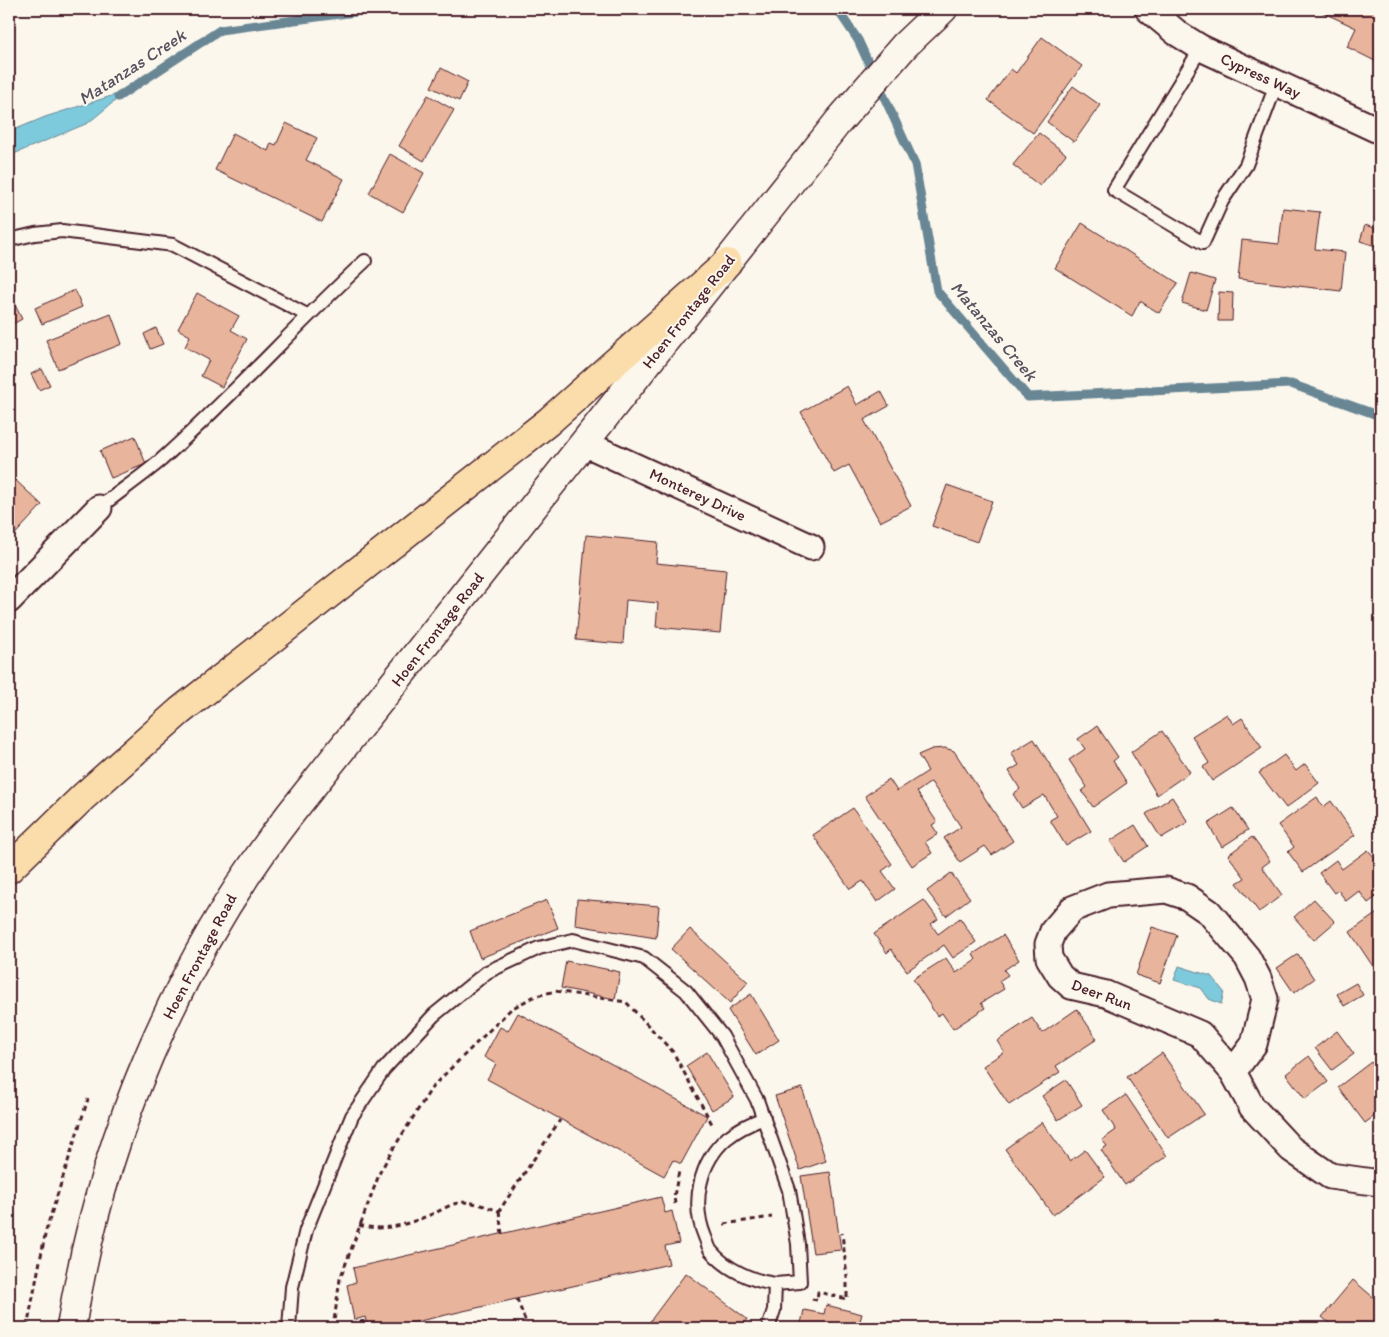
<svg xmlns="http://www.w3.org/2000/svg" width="1389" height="1337" font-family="Itim,sans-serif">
<rect width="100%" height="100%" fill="#fbf7ec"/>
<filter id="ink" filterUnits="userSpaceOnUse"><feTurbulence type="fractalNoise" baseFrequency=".02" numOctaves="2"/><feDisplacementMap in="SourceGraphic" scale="10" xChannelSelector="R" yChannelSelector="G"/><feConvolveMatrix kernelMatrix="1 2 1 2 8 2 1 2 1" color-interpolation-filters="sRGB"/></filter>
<g filter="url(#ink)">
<g fill="#7dcadc" stroke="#698695">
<polygon points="127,91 88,123 9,156 9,132 45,117"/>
<polygon points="1179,966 1211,976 1224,992 1221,1004 1209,999 1201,988 1174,980"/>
</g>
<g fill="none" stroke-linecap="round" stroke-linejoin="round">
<g stroke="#698695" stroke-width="9">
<polyline points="837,9 858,40 915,164 937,291 1028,397 1291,384 1380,416"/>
<polyline points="118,97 220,30 355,12 363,9"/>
</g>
</g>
<g fill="#e8b49b" stroke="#4a1f2b">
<polygon points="1323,9 1380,9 1379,63 1347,47 1356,28 1322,12"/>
<polygon points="1042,37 1082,66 1033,133 988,100 1011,69 1016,73"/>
<polygon points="441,68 468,82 459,101 431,87"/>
<polygon points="1073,86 1100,105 1074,142 1047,122"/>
<polygon points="428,95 454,110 424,161 399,146"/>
<polygon points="286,123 317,138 306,160 344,179 322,222 215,170 233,133 268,151 271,143 276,145"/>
<polygon points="1039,133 1066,154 1040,186 1013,165"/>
<polygon points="390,154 424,173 403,212 369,193"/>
<polygon points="1283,208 1320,212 1315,249 1345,252 1341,291 1238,279 1242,240 1279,244"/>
<polygon points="1082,223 1178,283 1159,313 1140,301 1132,316 1055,268"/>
<polygon points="1365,225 1380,230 1379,247 1360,241"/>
<polygon points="1191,273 1215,280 1206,310 1182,303"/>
<polygon points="75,290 82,307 42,324 35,308"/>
<polygon points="1219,292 1233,293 1232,321 1218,321"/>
<polygon points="9,293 22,319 9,326"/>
<polygon points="197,293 239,316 231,330 247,339 222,387 201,376 209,360 185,347 190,336 178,329"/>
<polygon points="111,314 122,344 58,369 46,340"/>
<polygon points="156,328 163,344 150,349 144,334"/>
<polygon points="42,369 50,385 39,390 31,374"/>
<polygon points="847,386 857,405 881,391 889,406 864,420 911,506 880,522 849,465 834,473 801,412"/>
<polygon points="135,436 146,464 111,478 100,451"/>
<polygon points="9,474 42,505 9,541"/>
<polygon points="947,485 992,501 977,542 932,526"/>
<polygon points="586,535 658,542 656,563 726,570 720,633 656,627 658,603 626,600 623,644 576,640"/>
<polygon points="1227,714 1233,724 1242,718 1262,748 1212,781 1203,767 1209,763 1192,736"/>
<polygon points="1097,726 1118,757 1113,761 1127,783 1093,807 1082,791 1087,787 1069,760 1085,749 1078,739"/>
<polygon points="1162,731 1190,772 1157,795 1131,752"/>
<polygon points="1034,739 1091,831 1066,846 1050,820 1057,816 1044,795 1022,808 1013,794 1020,789 1009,771 1019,765 1011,753"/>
<polygon points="945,748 954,751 1013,841 992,855 985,846 960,862 944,838 961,827 931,782 917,792 937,822 932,825 938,834 925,842 932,853 912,866 865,796 889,779 897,791 928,771 918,755 932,749"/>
<polygon points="1284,755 1296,771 1305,764 1319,783 1286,808 1259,773"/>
<polygon points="1172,797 1188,822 1161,838 1146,814"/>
<polygon points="1317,797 1323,807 1331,801 1355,835 1303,872 1288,852 1294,847 1278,825"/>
<polygon points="853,808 892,864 882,871 895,889 877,902 863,881 850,889 813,835"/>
<polygon points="1233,808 1248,830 1222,847 1208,824"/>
<polygon points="1135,825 1148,846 1124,862 1110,841"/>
<polygon points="1252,837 1270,861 1262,867 1282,895 1259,912 1237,883 1245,878 1228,855"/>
<polygon points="1368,850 1380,864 1380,894 1368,903 1359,891 1346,901 1338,890 1334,893 1319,873 1336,860 1342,869"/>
<polygon points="951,873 970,898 946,916 927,891"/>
<polygon points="577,899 659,906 656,938 575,925"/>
<polygon points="1314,899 1335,922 1314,940 1294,917"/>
<polygon points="547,900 558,928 480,958 470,931"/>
<polygon points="924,900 938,919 931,924 938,934 960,918 976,942 953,958 944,945 907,971 891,949 887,953 874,934"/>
<polygon points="1380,911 1380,972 1378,974 1350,932"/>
<polygon points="1152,927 1177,935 1160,983 1136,975"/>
<polygon points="690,929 748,982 730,1003 671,949"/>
<polygon points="1003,935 1019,960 1004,970 1008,975 999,981 1004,989 981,1003 985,1008 953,1029 942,1013 937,1016 913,979 946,958 956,973 976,960 973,954"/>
<polygon points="1298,954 1314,979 1294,993 1277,968"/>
<polygon points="566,961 620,972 615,999 561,988"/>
<polygon points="1356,983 1363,995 1344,1006 1337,994"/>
<polygon points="751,994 779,1040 756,1055 728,1010"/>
<polygon points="1077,1009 1097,1039 1056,1066 1060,1072 1009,1105 983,1066 1004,1052 997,1041 1032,1018 1042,1033"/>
<polygon points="518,1013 707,1116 681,1164 673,1160 664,1176 487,1079 496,1064 484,1057 500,1027 508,1031"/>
<polygon points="1337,1031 1354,1054 1332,1070 1315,1048"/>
<polygon points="707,1052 734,1097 712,1110 686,1066"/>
<polygon points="1162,1053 1204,1114 1168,1138 1127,1077"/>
<polygon points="1309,1056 1328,1082 1305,1099 1286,1074"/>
<polygon points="1371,1062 1380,1074 1380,1112 1365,1123 1338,1087"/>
<polygon points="1066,1080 1082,1105 1058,1120 1042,1096"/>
<polygon points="802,1088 826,1161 800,1170 775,1096"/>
<polygon points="1126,1095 1167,1156 1125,1185 1101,1150 1107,1146 1102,1140 1116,1130 1103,1110"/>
<polygon points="1042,1122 1070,1161 1085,1150 1105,1177 1053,1215 1005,1149"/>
<polygon points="830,1172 841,1250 813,1253 801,1176"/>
<polygon points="661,1197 665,1213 672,1211 679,1243 665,1246 669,1264 389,1328 368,1328 365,1317 354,1320 347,1285 356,1282 353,1268"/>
<polygon points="686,1273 747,1319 740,1328 645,1328"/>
<polygon points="1353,1280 1380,1303 1380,1328 1335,1328 1322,1317"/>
<polygon points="826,1305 862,1314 860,1321 879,1326 878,1328 800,1328 804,1310 824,1314"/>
</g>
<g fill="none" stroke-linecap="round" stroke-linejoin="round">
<defs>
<g id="service">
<polyline points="1201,48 1114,190 1203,243 1222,201 1246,165 1277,82"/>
<polyline points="9,240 35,234 62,231 173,245 307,315"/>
<path d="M99 508C119 492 141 477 160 461 232 397 295 326 365 261"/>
<path d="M764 1118C751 1123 738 1129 727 1138 699 1162 691 1204 705 1237 707 1241 708 1247 711 1251 726 1269 752 1281 775 1284"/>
<polyline points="289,1328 292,1287 306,1230 352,1116 384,1069 434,1015 487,972 539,948 573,940 644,958 686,991 722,1036 757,1100 789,1190 798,1244 800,1282 775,1284 774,1310 768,1328"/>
</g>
<g id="minor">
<polyline points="1148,9 1177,33 1201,48 1380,131"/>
<polyline points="584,443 811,547"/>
<polyline points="9,600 99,508"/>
<polyline points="1233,1072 1254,1044 1265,999 1258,978 1247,957 1209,912 1187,897 1166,890 1108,895 1072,909 1053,931 1048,944 1049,958 1060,976 1071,986 1106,994 1200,1034 1233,1072 1252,1107 1291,1149 1330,1176 1380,1183"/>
</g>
<path id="tertiary" d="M71 1328C100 1143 176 961 291 813L838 122 905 45 943 9"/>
<polyline id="motorway" points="9,869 83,797 180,711 548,422 727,263"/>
</defs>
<use href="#service" stroke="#4a1f2b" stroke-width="16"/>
<use href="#minor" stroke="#4a1f2b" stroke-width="29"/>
<use href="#tertiary" stroke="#4a1f2b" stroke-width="31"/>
<use href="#motorway" stroke="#4a1f2b" stroke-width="31"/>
<g stroke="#4a1f2b" stroke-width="3" stroke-dasharray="5 4" stroke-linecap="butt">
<polyline points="675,1204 674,1196 679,1171"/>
<polyline points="499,1211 502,1234"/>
<polyline points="724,1224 772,1217"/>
<path d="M359 1225C386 1233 411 1223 437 1212 443 1209 451 1204 458 1203 471 1200 487 1207 499 1211L560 1120"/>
<polyline points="517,1299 528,1328"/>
<polyline points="812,1299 817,1300 818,1292 847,1299 847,1277 842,1233"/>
<polyline points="333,1327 366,1321"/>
<polyline points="27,1328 46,1230 88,1099"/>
<polyline points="333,1328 340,1279 380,1172 393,1149 433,1086 511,1009 533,997 555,991 626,1002 673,1052 712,1124"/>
</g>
<use href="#service" stroke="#fbf7ec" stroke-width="12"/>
<use href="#minor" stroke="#fbf7ec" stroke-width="25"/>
<use href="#tertiary" stroke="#fbf7ec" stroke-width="28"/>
<use href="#motorway" stroke="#faddab" stroke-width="28"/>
</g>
</g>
<g text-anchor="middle" stroke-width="4" stroke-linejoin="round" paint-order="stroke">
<g font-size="16" fill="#4a1f2b" stroke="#fbf7ec">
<text transform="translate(1261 75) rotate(25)" y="6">Cypress Way</text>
<text transform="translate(688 311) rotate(-52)" y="6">Hoen Frontage Road</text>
<text transform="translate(698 494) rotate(25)" y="6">Monterey Drive</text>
<text transform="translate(437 629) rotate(-52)" y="6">Hoen Frontage Road</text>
<text transform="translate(199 956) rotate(-62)" y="6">Hoen Frontage Road</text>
<text transform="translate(1102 994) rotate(20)" y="6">Deer Run</text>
</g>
<g font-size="18" font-style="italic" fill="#595260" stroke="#fbf7ec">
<text transform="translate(132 67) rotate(-33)" y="6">Matanzas Creek</text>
<text transform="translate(994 331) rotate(50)" y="6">Matanzas Creek</text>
</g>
</g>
<rect width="1389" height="1337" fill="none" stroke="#fbf7ec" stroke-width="30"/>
<rect x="15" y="15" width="1359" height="1307" fill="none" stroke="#4a1f2b" stroke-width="2" filter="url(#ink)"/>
</svg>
